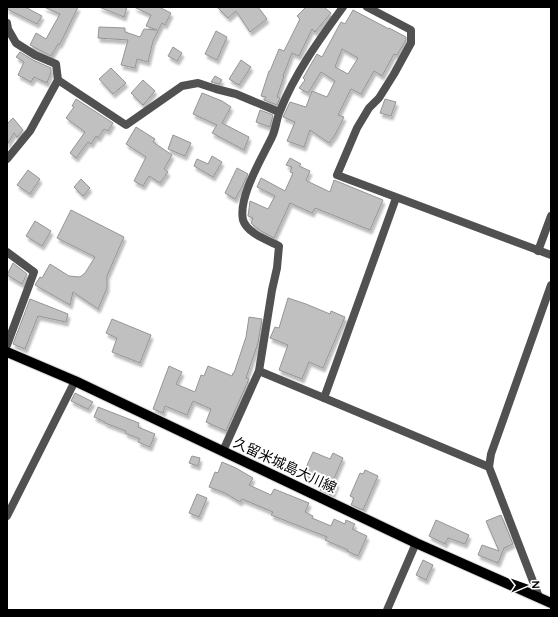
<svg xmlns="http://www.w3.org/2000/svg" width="558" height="617" font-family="Quicksand,'Noto Sans JP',sans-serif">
<defs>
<filter id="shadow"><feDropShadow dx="2" dy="4" stdDeviation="1" flood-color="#0004"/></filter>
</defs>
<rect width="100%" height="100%" fill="#fff"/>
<g fill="#c0c0c0" stroke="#959595" fill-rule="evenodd" filter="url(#shadow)">
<polygon points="7,7 25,7 42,16 37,24 7,9"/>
<polygon points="44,7 78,7 60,44 58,44 51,56 30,45 36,33 46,39 60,14"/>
<polygon points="99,7 127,7 124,17"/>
<polygon points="134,7 159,7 171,13 165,25 162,23 153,41 148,62 137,59 135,68 121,65 128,40 98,38 99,27 125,28 125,32 140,37 144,29 157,30 146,26 151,15"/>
<polygon points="217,7 258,7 267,19 250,32 236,11 228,18"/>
<polygon points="306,7 324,7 331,13 315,32 312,29 299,56 292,53 283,76 284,76 277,97 280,98 277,105 264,100 266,97 261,96 269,71 270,71 279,49 284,51 300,19 297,16"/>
<path d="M353 10 389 29V28L406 37V40L397 55 394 54 382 76 374 71 361 94 351 89 338 115 344 117 335 135 329 143 310 130 304 147 287 141 295 122 283 117 290 102 306 107 312 91 327 97 335 81 321 72 308 93 299 88 305 80 303 78 317 54 322 57 341 22 345 24ZM342 49 358 58 348 74 335 67Z"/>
<polygon points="216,31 227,37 217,60 205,54"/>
<polygon points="173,47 182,53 177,61 168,56"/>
<polygon points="20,52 33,60 51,68 51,72 47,83 34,77 31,82 18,75 24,62 16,57"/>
<polygon points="241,60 251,67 239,85 229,79"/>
<polygon points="111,68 126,83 113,94 99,79"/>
<polygon points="215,76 222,80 219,84 211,82"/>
<polygon points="143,80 155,91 143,105 131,93"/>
<polygon points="202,93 222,101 231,107 222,123 249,137 244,150 212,133 217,125 193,114"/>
<polygon points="76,99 113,123 108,131 104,129 98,138 96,136 91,144 88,142 76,158 70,153 85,132 66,118 74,107 72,106"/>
<polygon points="385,99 396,102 391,116 380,113"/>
<polygon points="260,110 273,115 270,127 256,122"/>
<polygon points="13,118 23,130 17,137 14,133 7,145 7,124"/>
<polygon points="136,127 155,139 153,142 172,155 164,169 168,172 160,183 149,176 143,186 134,181 146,157 126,144"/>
<polygon points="173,135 191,143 185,156 168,149"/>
<polygon points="212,156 222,162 213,177 194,166 197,159 208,164"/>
<polygon points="290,158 301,164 299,166 310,171 306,180 307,181 330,192 334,180 383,200 370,230 315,208 312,213 290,203 274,238 261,231 253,225 251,223 253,218 248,216 250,201 268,209 275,196 257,187 261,178 285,191 293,173 290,172 292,167 286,165"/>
<polygon points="237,168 248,174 242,187 235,199 225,193"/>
<polygon points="28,170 40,179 30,194 17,185"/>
<polygon points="81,179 90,188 83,196 74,187"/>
<polygon points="71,210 124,237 107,276 107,288 98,309 73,292 70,305 35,285 40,277 42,278 50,264 69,276 80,277 85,273 95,257 57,238"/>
<polygon points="35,221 51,231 42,246 26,236"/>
<polygon points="13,263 27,274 22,284 7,275"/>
<polygon points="288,298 306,304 330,314 331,311 345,317 323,368 309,362 302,379 279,370 288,345 270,338 275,327 279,328"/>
<polygon points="30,299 68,314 66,322 38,316 25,349 13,344"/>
<polygon points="249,317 262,319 258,343 246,378 249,379 226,431 206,422 211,409 193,401 187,415 165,406 163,413 153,409 169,366 182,372 176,384 195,392 201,375 204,376 208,366 232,376 233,373 234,373 246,337"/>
<polygon points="112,319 151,335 140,363 112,352 117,338 106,333"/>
<polygon points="75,393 93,402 88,409 71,401"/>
<polygon points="98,407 139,423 138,427 155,434 150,447 138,442 140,439 125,433 126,431 105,423 105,422 94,417"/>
<polygon points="313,452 330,459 333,453 343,458 333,481 337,483 332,495 320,490 322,486 312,481 313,479 303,474"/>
<polygon points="192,456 200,458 198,466 189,463"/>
<polygon points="222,462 236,468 253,478 249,485 271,495 274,489 309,503 305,512 313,516 312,518 331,526 334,519 345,524 346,520 355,524 352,529 367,536 358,556 347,551 348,550 325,540 327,537 271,515 273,512 242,499 240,502 225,493 209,487 215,472 218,473"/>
<polygon points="365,470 378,476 363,510 351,505 354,498 350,496 360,473 363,474"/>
<polygon points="197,494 207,498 199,517 189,513"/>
<polygon points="501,515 513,544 504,548 498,563 478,555 482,545 499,551 486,521"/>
<polygon points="436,520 469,535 465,544 448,538 445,544 429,536"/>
<polygon points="423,560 433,565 426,580 416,575"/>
</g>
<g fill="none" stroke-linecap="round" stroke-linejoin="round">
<defs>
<polyline id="primary" points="7,352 75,381 416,543 551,603"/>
</defs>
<use href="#primary" stroke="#dbdbdb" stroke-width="12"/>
<g stroke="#515151" stroke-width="8">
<polyline points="367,7 411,30 411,43 394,74 379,98 369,108 357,128 337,175 551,255"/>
<polyline points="7,23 8,29 16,43 35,55 56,64 58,80 30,131 7,159"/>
<polyline points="58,80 126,125 182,86 198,83 216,89 236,94 279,112"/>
<polyline points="538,251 551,216"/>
<polyline points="7,252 34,272 7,345"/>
<polyline points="259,371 324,398 396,198"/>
<polyline points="324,398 489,467 539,597"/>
<path d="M223 451 259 371 272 290 277 268 279 246C267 240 247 233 243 220 238 197 262 158 272 137 276 129 276 120 280 111 295 73 319 40 343 7"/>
<polyline points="489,467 491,454 551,285"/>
<polyline points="7,516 75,381"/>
<polyline points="387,610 416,543"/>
</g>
<use href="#primary" stroke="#000" stroke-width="10"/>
</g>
<g text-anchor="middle" stroke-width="4" stroke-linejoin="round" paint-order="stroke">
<g font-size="14" fill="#000" stroke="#fff">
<text transform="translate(285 465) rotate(25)" y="5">久留米城島大川線</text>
</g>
</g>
<rect width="558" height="617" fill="none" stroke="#000000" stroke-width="16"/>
<g transform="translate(526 585) rotate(88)" stroke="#ffffff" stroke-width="3" paint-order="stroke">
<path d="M0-3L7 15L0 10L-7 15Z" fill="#000000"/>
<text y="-6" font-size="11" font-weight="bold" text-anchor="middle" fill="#000000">N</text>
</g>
</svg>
